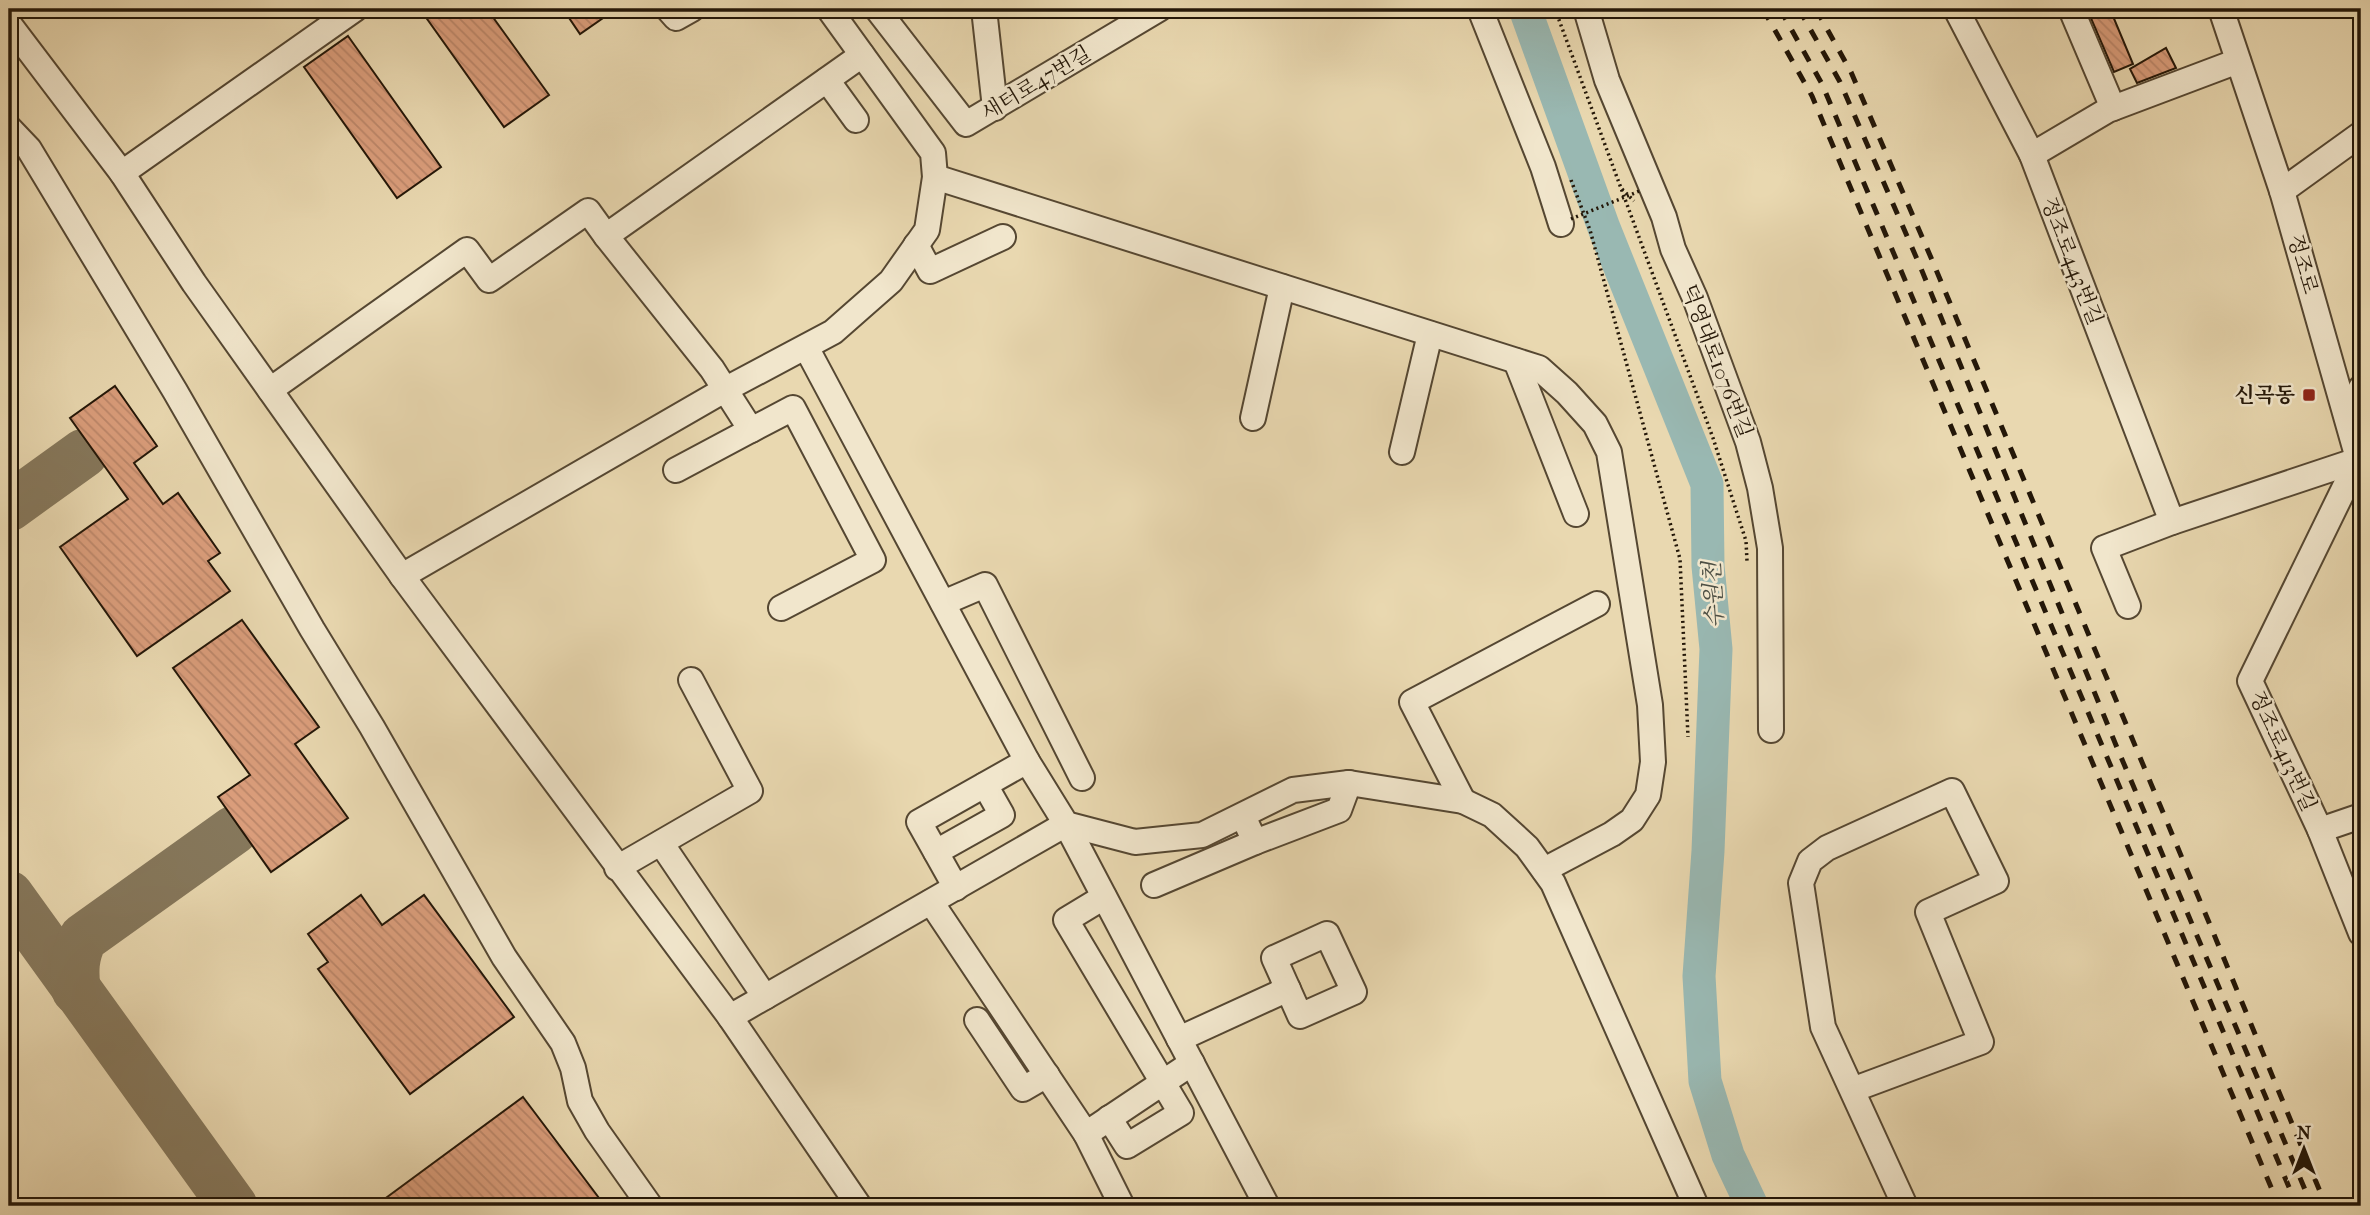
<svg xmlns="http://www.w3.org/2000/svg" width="2370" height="1215" font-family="'IM FELL French Canon','Noto Serif KR',serif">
<defs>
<pattern id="building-back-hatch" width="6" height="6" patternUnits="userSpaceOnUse" patternTransform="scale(1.75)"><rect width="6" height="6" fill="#da9d7b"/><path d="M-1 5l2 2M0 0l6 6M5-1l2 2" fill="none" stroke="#bb8669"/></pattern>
</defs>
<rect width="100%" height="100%" fill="#e9d8b0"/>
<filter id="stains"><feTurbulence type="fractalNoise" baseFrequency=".00286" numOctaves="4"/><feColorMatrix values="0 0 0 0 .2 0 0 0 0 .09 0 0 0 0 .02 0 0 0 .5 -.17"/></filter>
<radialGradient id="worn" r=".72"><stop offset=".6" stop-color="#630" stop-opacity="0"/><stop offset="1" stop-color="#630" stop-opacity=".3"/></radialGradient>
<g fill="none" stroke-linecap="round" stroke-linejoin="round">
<polyline stroke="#99b8b2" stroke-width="33" points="1525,9 1604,228 1707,484 1708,566 1716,649 1708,851 1699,976 1705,1081 1728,1155 1752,1206"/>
<g stroke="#86785c" stroke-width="49">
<polyline points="9,507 84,453"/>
<polyline points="9,895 233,1206"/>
<path d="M76 990C74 970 74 957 83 938L234 830"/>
</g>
</g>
<g fill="url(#building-back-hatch)" stroke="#241708" stroke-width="2">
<polygon points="420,9 487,9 549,95 504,127"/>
<polygon points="563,9 616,9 580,34"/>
<polygon points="2087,9 2110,9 2133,64 2114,72"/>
<polygon points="348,36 441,167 397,198 304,67"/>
<polygon points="2166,48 2176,68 2137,83 2130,69"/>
<polygon points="115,386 157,446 134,463 163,504 178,493 220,553 208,561 230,591 137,656 60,547 128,499 70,418"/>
<polygon points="242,620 319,727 295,744 348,818 271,872 218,797 250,775 173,668"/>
<polygon points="361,895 382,925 424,895 514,1017 410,1094 318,969 328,962 308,934"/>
<polygon points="523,1097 605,1206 375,1206"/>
</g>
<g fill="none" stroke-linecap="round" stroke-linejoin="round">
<defs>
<g id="minor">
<polyline points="668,9 676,18 692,9"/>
<polyline points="877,9 966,124 1159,9"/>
<polyline points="984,9 995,108"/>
<polyline points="1480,9 1543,167 1561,224"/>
<polyline points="1586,9 1607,80 1664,217 1673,249 1695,298 1748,442 1760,488 1770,548 1771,730"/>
<polyline points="1956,9 2032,155 2172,522"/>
<polyline points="2071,9 2113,108"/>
<polyline points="2221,9 2282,191 2361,469"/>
<polyline points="9,24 122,173 194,283 402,576 730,1017 859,1206"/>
<polyline points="827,80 856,120"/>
<polyline points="9,128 29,149 175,391 312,629 372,727 504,957 563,1043 573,1068 580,1101 597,1131 650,1206"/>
<polyline points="2032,155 2108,110 2238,61"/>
<polyline points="122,173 355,9"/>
<polyline points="935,177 1539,368 1567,393 1595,424 1609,452 1650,705 1653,762 1648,795 1632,820 1612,834 1544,870"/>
<polyline points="2282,191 2361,134"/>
<polyline points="606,236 712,369 751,430 676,470"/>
<polyline points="916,245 930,271 1003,237"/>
<polyline points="806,347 1027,761 1066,824 1135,842 1202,835 1293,790 1349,783 1463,801 1492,815 1527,847 1553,883 1696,1206"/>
<polyline points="1516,361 1576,514"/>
<polyline points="270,390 467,250 489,280 588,211 606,236 862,55"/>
<polyline points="2347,417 2361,388"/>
<polyline points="1253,418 1282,287"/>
<polyline points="751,430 793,408 873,560 781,608"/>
<polyline points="1402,452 1430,334"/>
<polyline points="2358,460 2250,681 2320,830 2361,933"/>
<polyline points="402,576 726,389 833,332 891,281 927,230 935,177 933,153 829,9"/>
<polyline points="943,603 985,585 1082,778"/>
<polyline points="2128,606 2104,548 2172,522 2358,460"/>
<polyline points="1463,801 1412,702 1597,604"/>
<polyline points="2320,830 2361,816"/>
<polyline points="1255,842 1339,810 1349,783"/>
<polyline points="661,843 765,997"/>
<polyline points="936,852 1002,815 985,785"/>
<polyline points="617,868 750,791 691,680"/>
<polyline points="1154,885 1255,842 1243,816"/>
<polyline points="956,888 919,822 1027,761"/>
<polyline points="1104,897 1066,920 1181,1113 1127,1146 1109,1118"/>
<polyline points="931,902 1086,1134 1192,1063"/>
<polygon points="1327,934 1354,992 1300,1016 1274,958"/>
<polyline points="730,1017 1066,824 1267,1206"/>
<polyline points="977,1020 1023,1089 1047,1075"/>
<polyline points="1179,1039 1288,989"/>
<polyline points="1852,1090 1981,1042 1928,912 1996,881 1952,791 1827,848 1810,861 1801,883 1823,1027 1905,1206"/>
<polyline points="1086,1134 1122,1206"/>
</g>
</defs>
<use href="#minor" stroke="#554732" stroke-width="28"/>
<g stroke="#241708" stroke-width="3.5" stroke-dasharray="2 3.5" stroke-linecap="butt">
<polyline points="1555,9 1713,438 1746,541 1747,561"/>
<polyline points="1571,180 1590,230 1680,559 1688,737"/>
<polyline points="1622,189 1634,201"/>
</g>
<use href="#minor" stroke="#f1e6cc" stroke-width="24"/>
<g stroke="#241708" stroke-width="5" stroke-dasharray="12 12" stroke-linecap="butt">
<polyline points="1763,9 1812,96 2279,1206"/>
<polyline points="1780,9 1822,84 2297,1206"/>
<polyline points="1799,9 1840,82 1920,266 2118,750 2312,1206"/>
<polyline points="1816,9 1851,72 1932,260 2213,932 2326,1206"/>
</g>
<polyline stroke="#241708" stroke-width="3.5" stroke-dasharray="2 3.5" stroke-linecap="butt" points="1571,219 1642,190"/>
</g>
<rect fill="#8f2418" stroke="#f1e6cc" stroke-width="2.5" x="2302" y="388" width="14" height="14" rx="3.5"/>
<g text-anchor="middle" stroke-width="5" stroke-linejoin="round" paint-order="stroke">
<g font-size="21" fill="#241708" stroke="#f1e6cc">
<text transform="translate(1036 83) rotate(-31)" y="7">새터로47번길</text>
<text transform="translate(2072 261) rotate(69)" y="7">정조로443번길</text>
<text transform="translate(2303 264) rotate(74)" y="7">정조로</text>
<text transform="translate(1717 361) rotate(69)" y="7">덕영대로1076번길</text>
<text transform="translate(2283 751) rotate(65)" y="7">정조로413번길</text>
</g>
<g font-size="21" font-weight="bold" fill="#241708" stroke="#f1e6cc" text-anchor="end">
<text x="2295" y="402">신곡동</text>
</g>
<g font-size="23" font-style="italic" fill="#4d4f44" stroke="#f1e6cc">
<text transform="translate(1713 595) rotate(-93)" y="8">수원천</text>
</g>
</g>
<rect width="2370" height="1215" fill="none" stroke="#e9d8b0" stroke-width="35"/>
<rect x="10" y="10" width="2349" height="1194" fill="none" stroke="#241708" stroke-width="3.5"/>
<rect x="18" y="18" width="2335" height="1180" fill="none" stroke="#241708" stroke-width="2"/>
<g transform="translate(2304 1149)" stroke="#f1e6cc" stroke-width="5" paint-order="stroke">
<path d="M0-5L12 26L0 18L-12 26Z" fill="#241708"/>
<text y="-10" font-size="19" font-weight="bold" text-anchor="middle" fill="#241708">N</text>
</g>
<rect width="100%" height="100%" filter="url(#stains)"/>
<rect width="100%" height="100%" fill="url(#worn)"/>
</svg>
